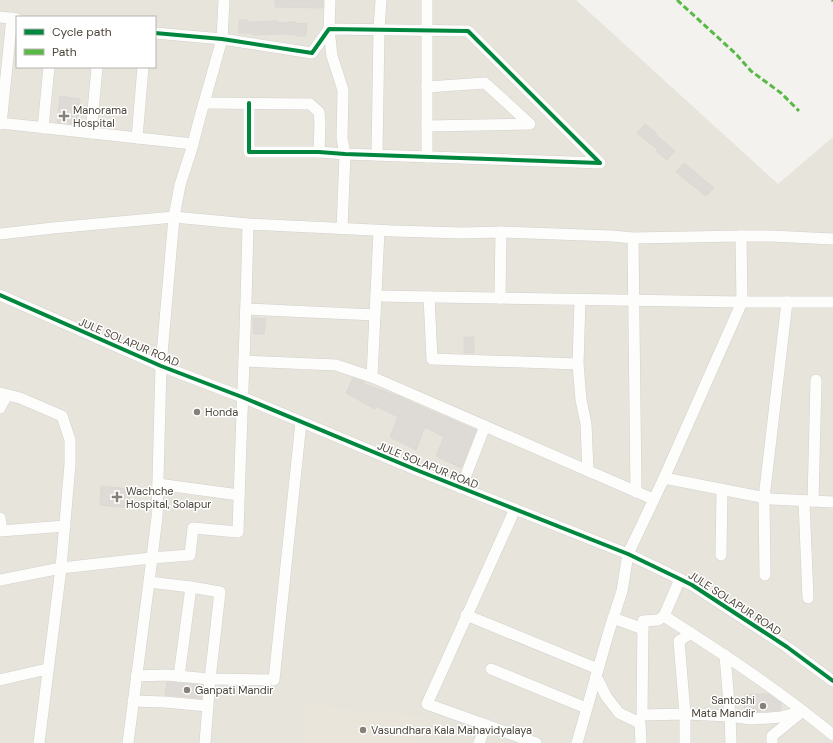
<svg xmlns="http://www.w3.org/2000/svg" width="833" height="743" font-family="'DM Sans',sans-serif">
<rect width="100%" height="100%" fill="#f4f2ee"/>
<path fill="#e7e4dc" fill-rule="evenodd" d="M0 0H576L778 184 833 137V743H0ZM17 17H155V67H17Z"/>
<polygon fill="#eae5da" points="303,704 430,718 417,743 302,743"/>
<g fill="#dedbd6" stroke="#dcd9d4">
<polygon points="275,0 323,0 323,8 275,7"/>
<polygon points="239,20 248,20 248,22 278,21 278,23 296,22 296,24 307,23 306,36 297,36 297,35 287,34 253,35 253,33 239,33"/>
<polygon points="60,96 80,99 77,124 57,122"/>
<polygon points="645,124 656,133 655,134 675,151 667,160 656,151 657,149 637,133"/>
<polygon points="684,163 714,188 706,196 676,172"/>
<polygon points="253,318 266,319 264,334 253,334"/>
<rect x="464" y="337" width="10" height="16"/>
<polygon points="353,378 364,382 364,384 398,396 413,403 429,410 476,430 461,468 436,456 444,437 425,427 416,450 390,437 398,417 376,406 375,409 346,393"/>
<polygon points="101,486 130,489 129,508 100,505"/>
<polygon points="167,682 202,685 201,698 165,695"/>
<polygon points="745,694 768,694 781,703 781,710 750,712 744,711"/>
</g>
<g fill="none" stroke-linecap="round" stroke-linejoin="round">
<defs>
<g id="minor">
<polyline points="330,0 329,29 332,56 343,90 342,138 345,154 342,229"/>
<polyline points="0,17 17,19"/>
<polyline points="155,33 222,39 312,53 329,29 468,31 600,163 345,154 319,152 249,152 249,103"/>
<polyline points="204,103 310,104 319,112 320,123 319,152"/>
<polyline points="0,123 193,144"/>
<polyline points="1,124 12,18"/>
<polyline points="427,126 530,124 485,83 427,87"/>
<polyline points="43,128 49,67"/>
<polyline points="91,133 97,67"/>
<polyline points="137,138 143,67"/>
<polyline points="377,155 379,29 381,0"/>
<polyline points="427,157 427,0"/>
<polyline points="379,231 372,377 653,499"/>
<polyline points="0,234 53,228 174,217 248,224 394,231 462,233 501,232 612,236 633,238 741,236 771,236 833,239"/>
<polyline points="633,238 636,492"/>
<polyline points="0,295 161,366 242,397 419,471 628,554 680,579 692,585 787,647 833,681"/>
<polyline points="376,296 742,302 833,302"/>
<polyline points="429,297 432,359 578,364"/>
<polyline points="500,298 501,232"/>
<polyline points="580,300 578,364 581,400 586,424 588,471"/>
<polyline points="246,309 375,315"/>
<polyline points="244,361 336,365 372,377"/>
<polyline points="0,393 20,398 62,416 70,440 70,464 61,568 39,743"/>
<polyline points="0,408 7,395"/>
<polyline points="664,478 771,499 833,502"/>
<polyline points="158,484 239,495"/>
<polyline points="461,488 485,426"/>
<polyline points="804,501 808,598"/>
<polyline points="813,501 816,380"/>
<polyline points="515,509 427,704 536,743"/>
<polyline points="0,518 2,530"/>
<polyline points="0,531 65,526"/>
<polyline points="721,555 722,489"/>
<polyline points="765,575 764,498 787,302"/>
<path d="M680 579 664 616C722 653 780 691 833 735"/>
<path d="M0 580 61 568 151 558 190 555 193 528 238 532C241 429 246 327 248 224"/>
<polyline points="149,582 191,587 220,592 210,679 205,743"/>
<polyline points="466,615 598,669"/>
<polyline points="664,616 658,620 643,621 642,715 685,714 730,716 750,719 769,718 781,717 803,711"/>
<polyline points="613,618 643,629"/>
<polyline points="725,655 730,716 731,743"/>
<polyline points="491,669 586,708"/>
<polyline points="136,676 167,675 210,679 274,680 301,422"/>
<polyline points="179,676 191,587"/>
<polyline points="596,676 606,696 619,713 640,723 641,743"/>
<polyline points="0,680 47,669"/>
<polyline points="133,701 165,702 207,706"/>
<polyline points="128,743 149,582 157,517 161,366 174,217 180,185 191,151 200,117 222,39 224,0"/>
<polyline points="479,743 486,725"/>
<polyline points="577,743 609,631 622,591 628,554 664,478 742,302 741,236"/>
<polyline points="685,743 685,714 679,641 691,633"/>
<polyline points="772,743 772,736 799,714"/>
</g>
</defs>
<use href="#minor" stroke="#d2d0cb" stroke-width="12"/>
<use href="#minor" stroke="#fdfdfc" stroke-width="11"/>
<g stroke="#58b947" stroke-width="3" stroke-dasharray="6 3" stroke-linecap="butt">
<polyline points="677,0 736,54 751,71 781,93 799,111"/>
<polyline points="832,0 833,1"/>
</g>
<defs>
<g id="cycleway">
<polyline points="155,33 222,39 312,53 329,29 468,31 600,163 345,154 319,152 249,152 249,103"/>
<polyline points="0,295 161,366 242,397 419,471 628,554 680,579 692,585 787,647 833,681"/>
</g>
</defs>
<use href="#cycleway" stroke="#fff" stroke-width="6"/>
<use href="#cycleway" stroke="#00873e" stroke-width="4"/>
</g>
<g fill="#868178" stroke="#fff" stroke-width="1.5">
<path d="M62 110h4v4h4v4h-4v4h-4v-4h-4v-4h4z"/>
<circle cx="197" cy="412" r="4"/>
<path d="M115 491h4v4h4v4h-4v4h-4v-4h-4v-4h4z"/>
<circle cx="187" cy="690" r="4"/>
<circle cx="763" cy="706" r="4"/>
<circle cx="363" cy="730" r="4"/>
</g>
<g text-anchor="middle" stroke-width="3" stroke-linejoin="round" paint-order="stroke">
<g font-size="11" fill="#4b4439" stroke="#fff" text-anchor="start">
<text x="73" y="114">Manorama<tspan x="73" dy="13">Hospital</tspan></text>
<text x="205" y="416">Honda</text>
<text x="126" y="495">Wachche<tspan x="126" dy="13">Hospital, Solapur</tspan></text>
<text x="195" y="694">Ganpati Mandir</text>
<text x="755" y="704" text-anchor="end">Santoshi<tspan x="755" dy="13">Mata Mandir</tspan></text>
<text x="371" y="734">Vasundhara Kala Mahavidyalaya</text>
</g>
<g font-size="11" fill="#4b4439" stroke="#fff">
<text transform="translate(129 342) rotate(23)" y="4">JULE SOLAPUR ROAD</text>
<text transform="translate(428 465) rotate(22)" y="4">JULE SOLAPUR ROAD</text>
<text transform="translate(735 603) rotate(33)" y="4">JULE SOLAPUR ROAD</text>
</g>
</g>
<rect x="16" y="16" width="140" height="52" fill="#ffffff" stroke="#b7b4b0"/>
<rect x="24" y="29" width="20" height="6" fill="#00873e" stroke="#b7b4b0"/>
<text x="52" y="36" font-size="12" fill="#4b4439">Cycle path</text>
<rect x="24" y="49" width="20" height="6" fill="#58b947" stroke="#b7b4b0"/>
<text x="52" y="56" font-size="12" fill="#4b4439">Path</text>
</svg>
